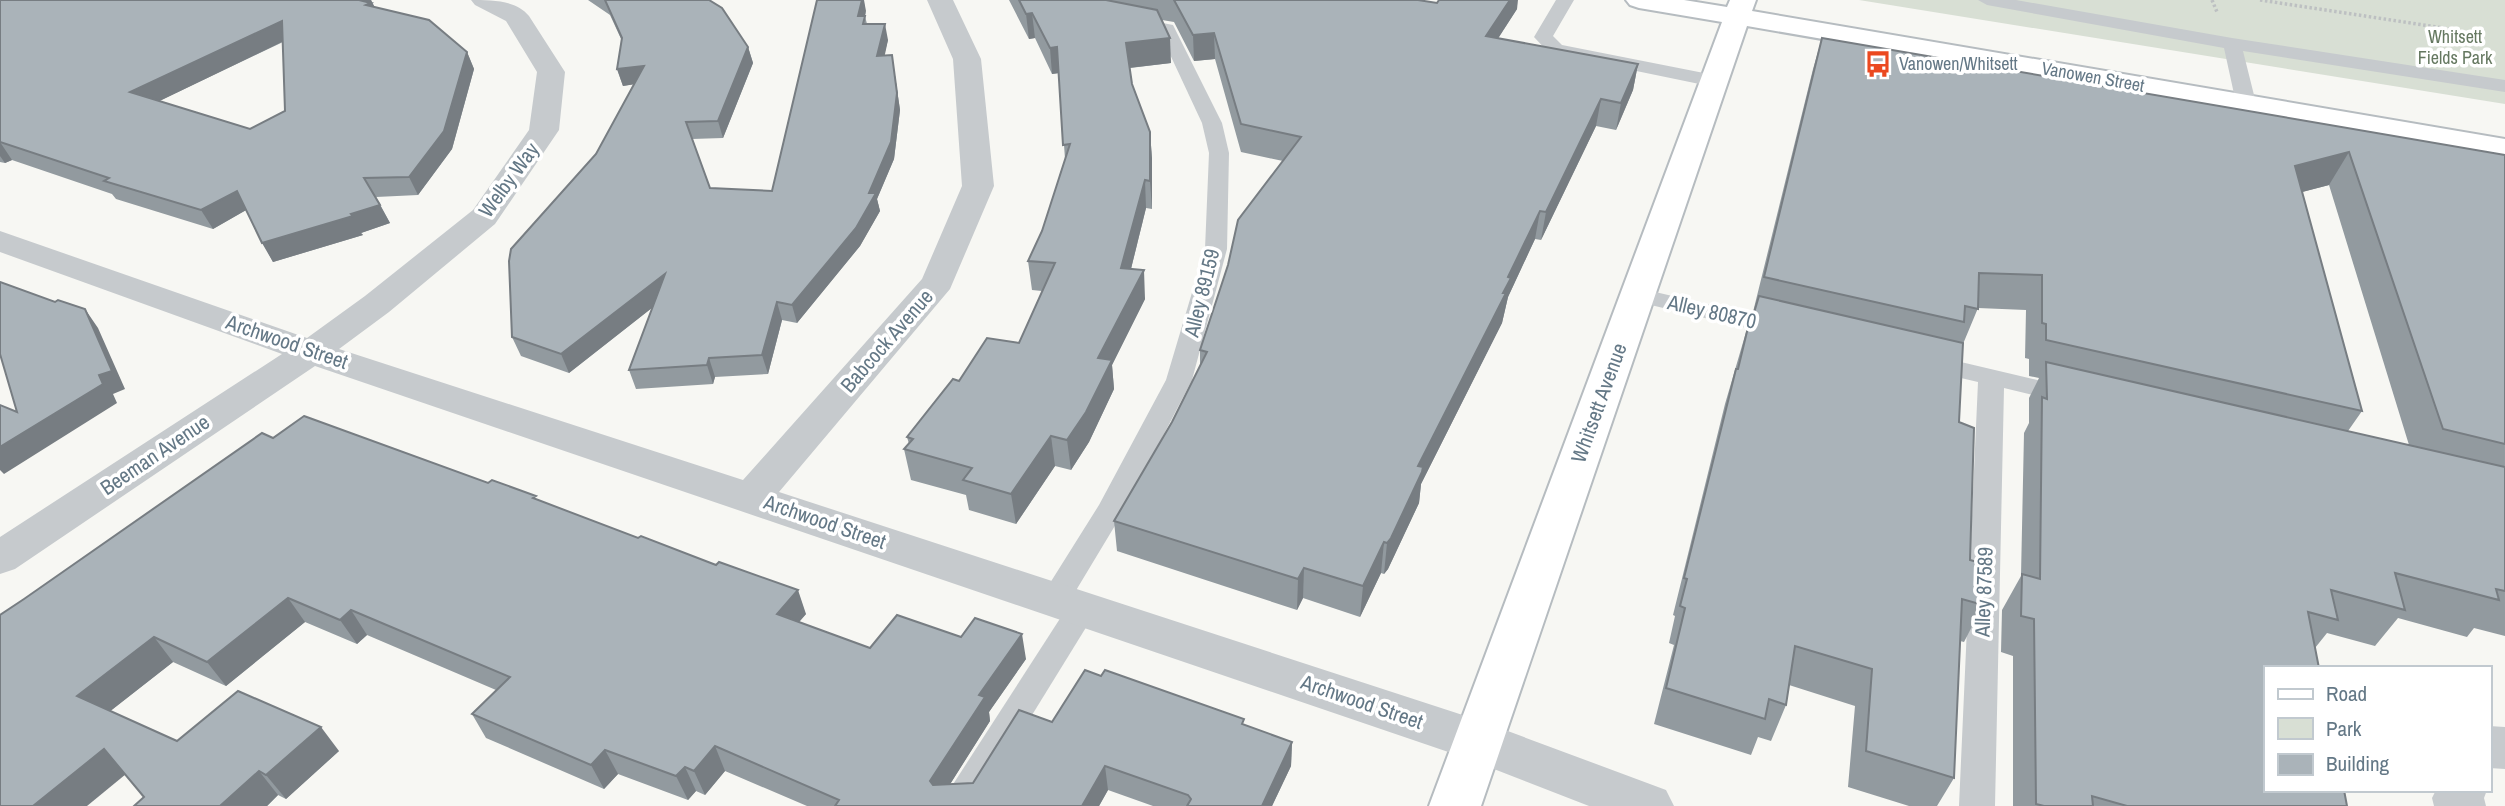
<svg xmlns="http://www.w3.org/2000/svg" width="2505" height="806" font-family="'Archivo Narrow',sans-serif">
<rect width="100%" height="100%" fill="#f7f7f3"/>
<polygon fill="#d8dfd4" points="1859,0 2505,0 2505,104"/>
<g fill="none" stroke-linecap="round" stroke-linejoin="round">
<defs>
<polygon id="secondary" points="1626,0 1684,0 1727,7 1730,0 1756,0 1752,11 2505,139 2505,157 1747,26 1481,806 1429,806 1722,22 1639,8 1630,5"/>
</defs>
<use href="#secondary" stroke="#b6bcc0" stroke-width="4"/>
<g stroke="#bdc0c2" stroke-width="3.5" stroke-dasharray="2.5 2.5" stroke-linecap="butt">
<polyline points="2212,0 2217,12"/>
<polyline points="2260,0 2463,31"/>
</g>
<g fill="#c6cacd" fill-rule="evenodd">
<polygon points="1556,0 1574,0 1553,36 1562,45 1714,75 1724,81 1714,87 1549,53 1534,37"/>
<polygon points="1978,0 2016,0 2232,38 2505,80 2505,92 2243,51 2256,103 2246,109 2236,103 2224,48 1987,5"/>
<polygon points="1132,17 1173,25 1222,123 1229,153 1227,249 1192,380 1125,509 1066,607 1055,611 1044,607 1040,599 1099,505 1166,380 1205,249 1209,153 1202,123 1160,33 1126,26 1123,22 1126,18"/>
<polygon points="1638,288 1793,324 1796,329 1793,334 1784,337 1630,300 1626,295 1630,290"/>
<polygon points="1927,354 2067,387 2076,389 2080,395 2076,401 2067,403 2004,388 1995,806 1959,806 1978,382 1918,368 1914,362 1918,356"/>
<polygon points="1083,596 1094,600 1098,608 976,806 939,806 1072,600"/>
</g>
<g fill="#c6cacd" fill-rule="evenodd">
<path d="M471 0C491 0 516 0 529 16L565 72 559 130 495 224 389 312 339 349 743 480 922 279 962 186 953 59 927 0H953L981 59 994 186 950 289 779 492 1478 720 1666 790 1674 806H1589L1463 757 315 366 15 569 0 574V537L282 354 0 252V231L307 338 365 296 473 210 529 130 537 72 506 21 475 5Z"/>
<polygon points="2489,726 2505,727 2505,769 2489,768"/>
<polygon points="2436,790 2487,790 2484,798 2486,806 2434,806 2432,798"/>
</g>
<use href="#secondary" fill="#fff" fill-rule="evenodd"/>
</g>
<g fill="#929a9f" fill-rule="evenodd">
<path d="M0 0H371L374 6 373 7 467 52 474 69 452 149 418 195 376 197 390 223 361 233 363 235 273 262 246 210 213 229 116 199 112 194 12 160 5 163 0 162ZM283 42 285 111 250 129 159 101Z"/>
<polygon points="588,0 709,0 748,47 753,63 723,138 692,139 710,188 772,191 866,11 865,16 867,24 888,40 884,55 892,55 900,110 894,159 877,199 880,211 860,246 797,323 782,320 768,374 715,377 713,384 636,389 629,370 653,307 569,373 521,356 512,337 596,154 634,84 623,86 617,69 622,41 610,15"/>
<polygon points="1009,0 1418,0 1437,3 1517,9 1498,38 1638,64 1633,90 1616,130 1596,126 1541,240 1535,239 1508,297 1502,323 1421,484 1419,503 1388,569 1384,574 1381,573 1360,617 1303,598 1297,610 1117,551 1114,521 1172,422 1200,366 1200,350 1283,161 1241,152 1215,59 1194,61 1174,22 1162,20 1171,63 1130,68 1132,84 1150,132 1152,159 1152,209 1146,208 1131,269 1145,299 1112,365 1114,389 1089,442 1071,470 1055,466 1016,524 969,510 966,495 911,480 904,449 909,444 907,437 959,381 1019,343 1042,291 1032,290 1028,261 1042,231 1065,159 1059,73 1052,74 1035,38 1029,39"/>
<path d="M1822 38 2505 155V636L2474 628 2467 637 2398 618 2375 646 2327 633 2315 648 2347 806H2013V656L2001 652 2002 610 2021 576 2024 433 2029 423V398L2039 378 2029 376V359L2025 358 2026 310 1978 308 1963 344 1959 422 1970 560 1983 605 1964 642 1960 641 1954 778 1937 806H1909L1848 787 1855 706 1789 685 1786 705 1771 741 1758 737 1751 755 1654 724 1674 645 1669 643 1675 616 1673 615 1725 404 1751 315 1753 316 1754 312H1753L1813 69ZM2329 185 2409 445 2348 431 2362 411 2302 192Z"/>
<polygon points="273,438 488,483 538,500 806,614 799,622 870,648 961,637 1026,659 989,712 990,721 950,784 973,783 1052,722 1244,725 1292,742 1291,766 1272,806 1153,806 1108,790 1099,806 807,806 725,771 705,795 696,791 688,800 618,774 604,789 486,738 472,714 496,690 367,635 357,644 305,622 226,686 173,662 110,711 177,741 339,751 286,799 278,795 267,806 134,806 144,797 125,775 0,806"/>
</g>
<g fill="#777d82">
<polygon points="350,0 371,0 374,6 373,7"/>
<polygon points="862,0 864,0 866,11 861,32 858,16"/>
<polygon points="1510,0 1518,0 1517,9 1483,62 1486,36"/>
<polygon points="1032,13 1035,38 1029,39 1026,14"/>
<polygon points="282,21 290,38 141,110 130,92"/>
<polygon points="885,24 888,40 881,73 877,56"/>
<polygon points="1214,33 1215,59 1194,61 1193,35"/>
<polygon points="1170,38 1171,63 1128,68 1126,43"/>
<polygon points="748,47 753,63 723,138 718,121"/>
<polygon points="1057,47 1059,73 1052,74 1050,48"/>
<polygon points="467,52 474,69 452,149 418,195 409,177"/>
<polygon points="892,55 900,110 894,159 877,199 880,211 860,246 797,323 792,305"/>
<polygon points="1638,64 1633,90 1616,130 1621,103"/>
<polygon points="644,66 649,82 623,86 617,69"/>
<polygon points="1601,99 1596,126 1541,240 1546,212"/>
<polygon points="1150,132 1152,159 1152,209 1150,181"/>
<polygon points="0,142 12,160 5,163 0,156"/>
<polygon points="2349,152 2329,185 2276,199 2295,166"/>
<polygon points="1145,180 1146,208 1124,297 1121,268"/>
<polygon points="237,191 248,209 213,229 201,210"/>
<polygon points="380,205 390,223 361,233 363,235 273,262 262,243"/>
<polygon points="1540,211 1535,239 1508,297 1502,323 1421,484 1419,503 1388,569 1384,574 1387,543 1418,466"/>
<polygon points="1144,270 1145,299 1112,365 1114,389 1089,442 1071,470 1067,440 1098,358"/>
<polygon points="665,274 671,293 569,373 561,354"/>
<polygon points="777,302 782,320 768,374 762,355"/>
<polygon points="85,309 98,328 125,389 113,394 117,403 4,474 0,470 0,447 99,375"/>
<polygon points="709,358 715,377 713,384 707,365"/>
<polygon points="1051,436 1055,466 1016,524 1011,494"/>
<polygon points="1384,542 1381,573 1360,617 1363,586"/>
<polygon points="1304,568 1303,598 1297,610 1298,579"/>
<polygon points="798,590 806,614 785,638 777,614"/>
<polygon points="288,598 305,622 226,686 207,662"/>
<polygon points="351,610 367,635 357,644 340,620"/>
<polygon points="1022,634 1026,659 989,712 990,721 937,805 930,781 979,695"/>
<polygon points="154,637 173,662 99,720 77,696"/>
<polygon points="321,727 339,751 286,799 266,775"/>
<polygon points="1292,742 1291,766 1272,806 1262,806"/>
<polygon points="715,746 725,771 705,795 694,771"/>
<polygon points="104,749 126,774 87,806 33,806"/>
<polygon points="605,750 618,774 604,789 591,765"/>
<polygon points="1105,766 1108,790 1099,806 1082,806"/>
<polygon points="685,767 696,791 688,800 676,776"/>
<polygon points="259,771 278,795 267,806 220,806"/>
</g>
<g fill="#aab3b9" stroke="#777d82" stroke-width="2" fill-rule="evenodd">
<path d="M0 0H359L371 3 366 5 429 20 467 52 444 131 409 177 364 178 380 205 351 214 353 216 262 243 237 191 201 210 104 181 109 178 0 142ZM282 21 285 111 250 129 130 92Z"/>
<polygon points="605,0 709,0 722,8 748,47 718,121 686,122 710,188 772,191 817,0 862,0 858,16 865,16 863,24 885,24 877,56 892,55 897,93 891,142 869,193 876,193 856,228 792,305 777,302 762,355 709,358 707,365 629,370 665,274 561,354 512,337 509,261 511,249 596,154 644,66 617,69 622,38"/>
<polygon points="1019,0 1106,0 1157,10 1170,38 1126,43 1132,84 1150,132 1150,181 1145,180 1121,268 1144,270 1098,358 1112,360 1086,412 1067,440 1051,436 1011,494 963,480 972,468 904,449 913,439 907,437 953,379 959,381 987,338 1019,343 1055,263 1028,261 1042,231 1070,144 1063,145 1057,47 1050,48 1032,13 1026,14"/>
<polygon points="1174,0 1418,0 1437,3 1439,0 1510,0 1486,36 1638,64 1621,103 1601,99 1546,212 1540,211 1508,277 1511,278 1503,293 1506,293 1418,466 1423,467 1422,472 1391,538 1387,543 1384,542 1363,586 1304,568 1298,579 1114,521 1172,422 1207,352 1200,350 1228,265 1238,220 1301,137 1241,124 1214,33 1193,35"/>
<polygon points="1822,38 2505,155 2505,444 2443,429 2349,152 2295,166 2362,411 2046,340 2046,324 2042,323 2042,275 1979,273 1978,309 1965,306 1964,322 1764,277"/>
<polygon points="0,282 55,302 58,300 85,309 112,371 99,375 103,384 0,447 0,405 17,412 0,354"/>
<polygon points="1759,296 1963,343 1959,422 1974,428 1970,560 1984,564 1983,605 1962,599 1954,778 1866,751 1872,669 1795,646 1786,705 1769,699 1765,719 1666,688 1685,608 1680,606 1687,579 1684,578 1736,369 1738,369 1751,315 1753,316"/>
<polygon points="2046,362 2505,467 2505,591 2496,589 2499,600 2395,573 2405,610 2331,590 2338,620 2308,612 2319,668 2265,668 2265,790 2344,790 2347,806 2127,806 2092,796 2093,806 2044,806 2036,804 2034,619 2021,616 2022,574 2040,579 2042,397 2047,399"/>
<polygon points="304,416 488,483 492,480 536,496 533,498 638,538 641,536 716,565 719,562 798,590 777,614 870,648 897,615 961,637 975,618 1022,634 979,695 985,697 930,781 933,785 973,783 1019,710 1052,722 1085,670 1101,676 1105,670 1244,719 1242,724 1292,742 1262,806 1187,806 1191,799 1188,795 1105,766 1082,806 835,806 839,800 715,746 694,771 685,767 676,776 605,750 591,765 472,714 510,677 351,610 340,620 288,598 207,662 154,637 77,696 177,741 238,691 321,727 266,775 259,771 220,806 134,806 144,797 104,749 33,806 0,806 0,615 24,599 262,433 273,438"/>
</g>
<defs>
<symbol id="bus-bare" viewBox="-9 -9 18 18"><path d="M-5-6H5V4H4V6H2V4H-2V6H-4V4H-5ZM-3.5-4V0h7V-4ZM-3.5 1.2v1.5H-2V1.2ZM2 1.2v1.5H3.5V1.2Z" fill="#eb4920" stroke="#fff" stroke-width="2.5" paint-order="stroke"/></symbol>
</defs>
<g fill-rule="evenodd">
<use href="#bus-bare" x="1859" y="45" width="38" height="38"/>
</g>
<g text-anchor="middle" stroke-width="7" stroke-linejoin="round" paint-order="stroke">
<g font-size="18" fill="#657860" stroke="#fff">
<text x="2455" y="43">Whitsett<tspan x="2455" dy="21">Fields Park</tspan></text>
</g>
<g font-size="18" fill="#647886" stroke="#fff" text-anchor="start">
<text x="1899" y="70">Vanowen/Whitsett</text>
</g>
<g font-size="18" fill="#647886" stroke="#fff">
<text transform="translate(2093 77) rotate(10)" y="6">Vanowen Street</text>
</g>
<g font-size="21" fill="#647886" stroke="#fff">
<text transform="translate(509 180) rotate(-54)" y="7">Welby Way</text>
<text transform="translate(1202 293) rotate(-76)" y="7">Alley 89159</text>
<text transform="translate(1712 312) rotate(13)" y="7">Alley 80870</text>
<text transform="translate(887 341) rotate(-49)" y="7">Babcock Avenue</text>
<text transform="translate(287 342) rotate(19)" y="7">Archwood Street</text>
<text transform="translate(1599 403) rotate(-70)" y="7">Whitsett Avenue</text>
<text transform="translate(155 455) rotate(-34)" y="7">Beeman Avenue</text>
<text transform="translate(825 522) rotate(19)" y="7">Archwood Street</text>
<text transform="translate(1984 592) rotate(-88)" y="7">Alley 87589</text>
<text transform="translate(1362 702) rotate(19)" y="7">Archwood Street</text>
</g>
</g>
<rect x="2264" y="666" width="228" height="126" fill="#ffffff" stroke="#c1c9cf" stroke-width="2"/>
<rect x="2278" y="689" width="35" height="10" fill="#ffffff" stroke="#c1c9cf" stroke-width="2"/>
<text x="2326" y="701" font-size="21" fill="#647886">Road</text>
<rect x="2278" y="718" width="35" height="21" fill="#d8dfd4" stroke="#c1c9cf" stroke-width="2"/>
<text x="2326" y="736" font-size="21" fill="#647886">Park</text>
<rect x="2278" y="754" width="35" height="21" fill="#aab3b9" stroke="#c1c9cf" stroke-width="2"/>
<text x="2326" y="771" font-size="21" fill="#647886">Building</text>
</svg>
